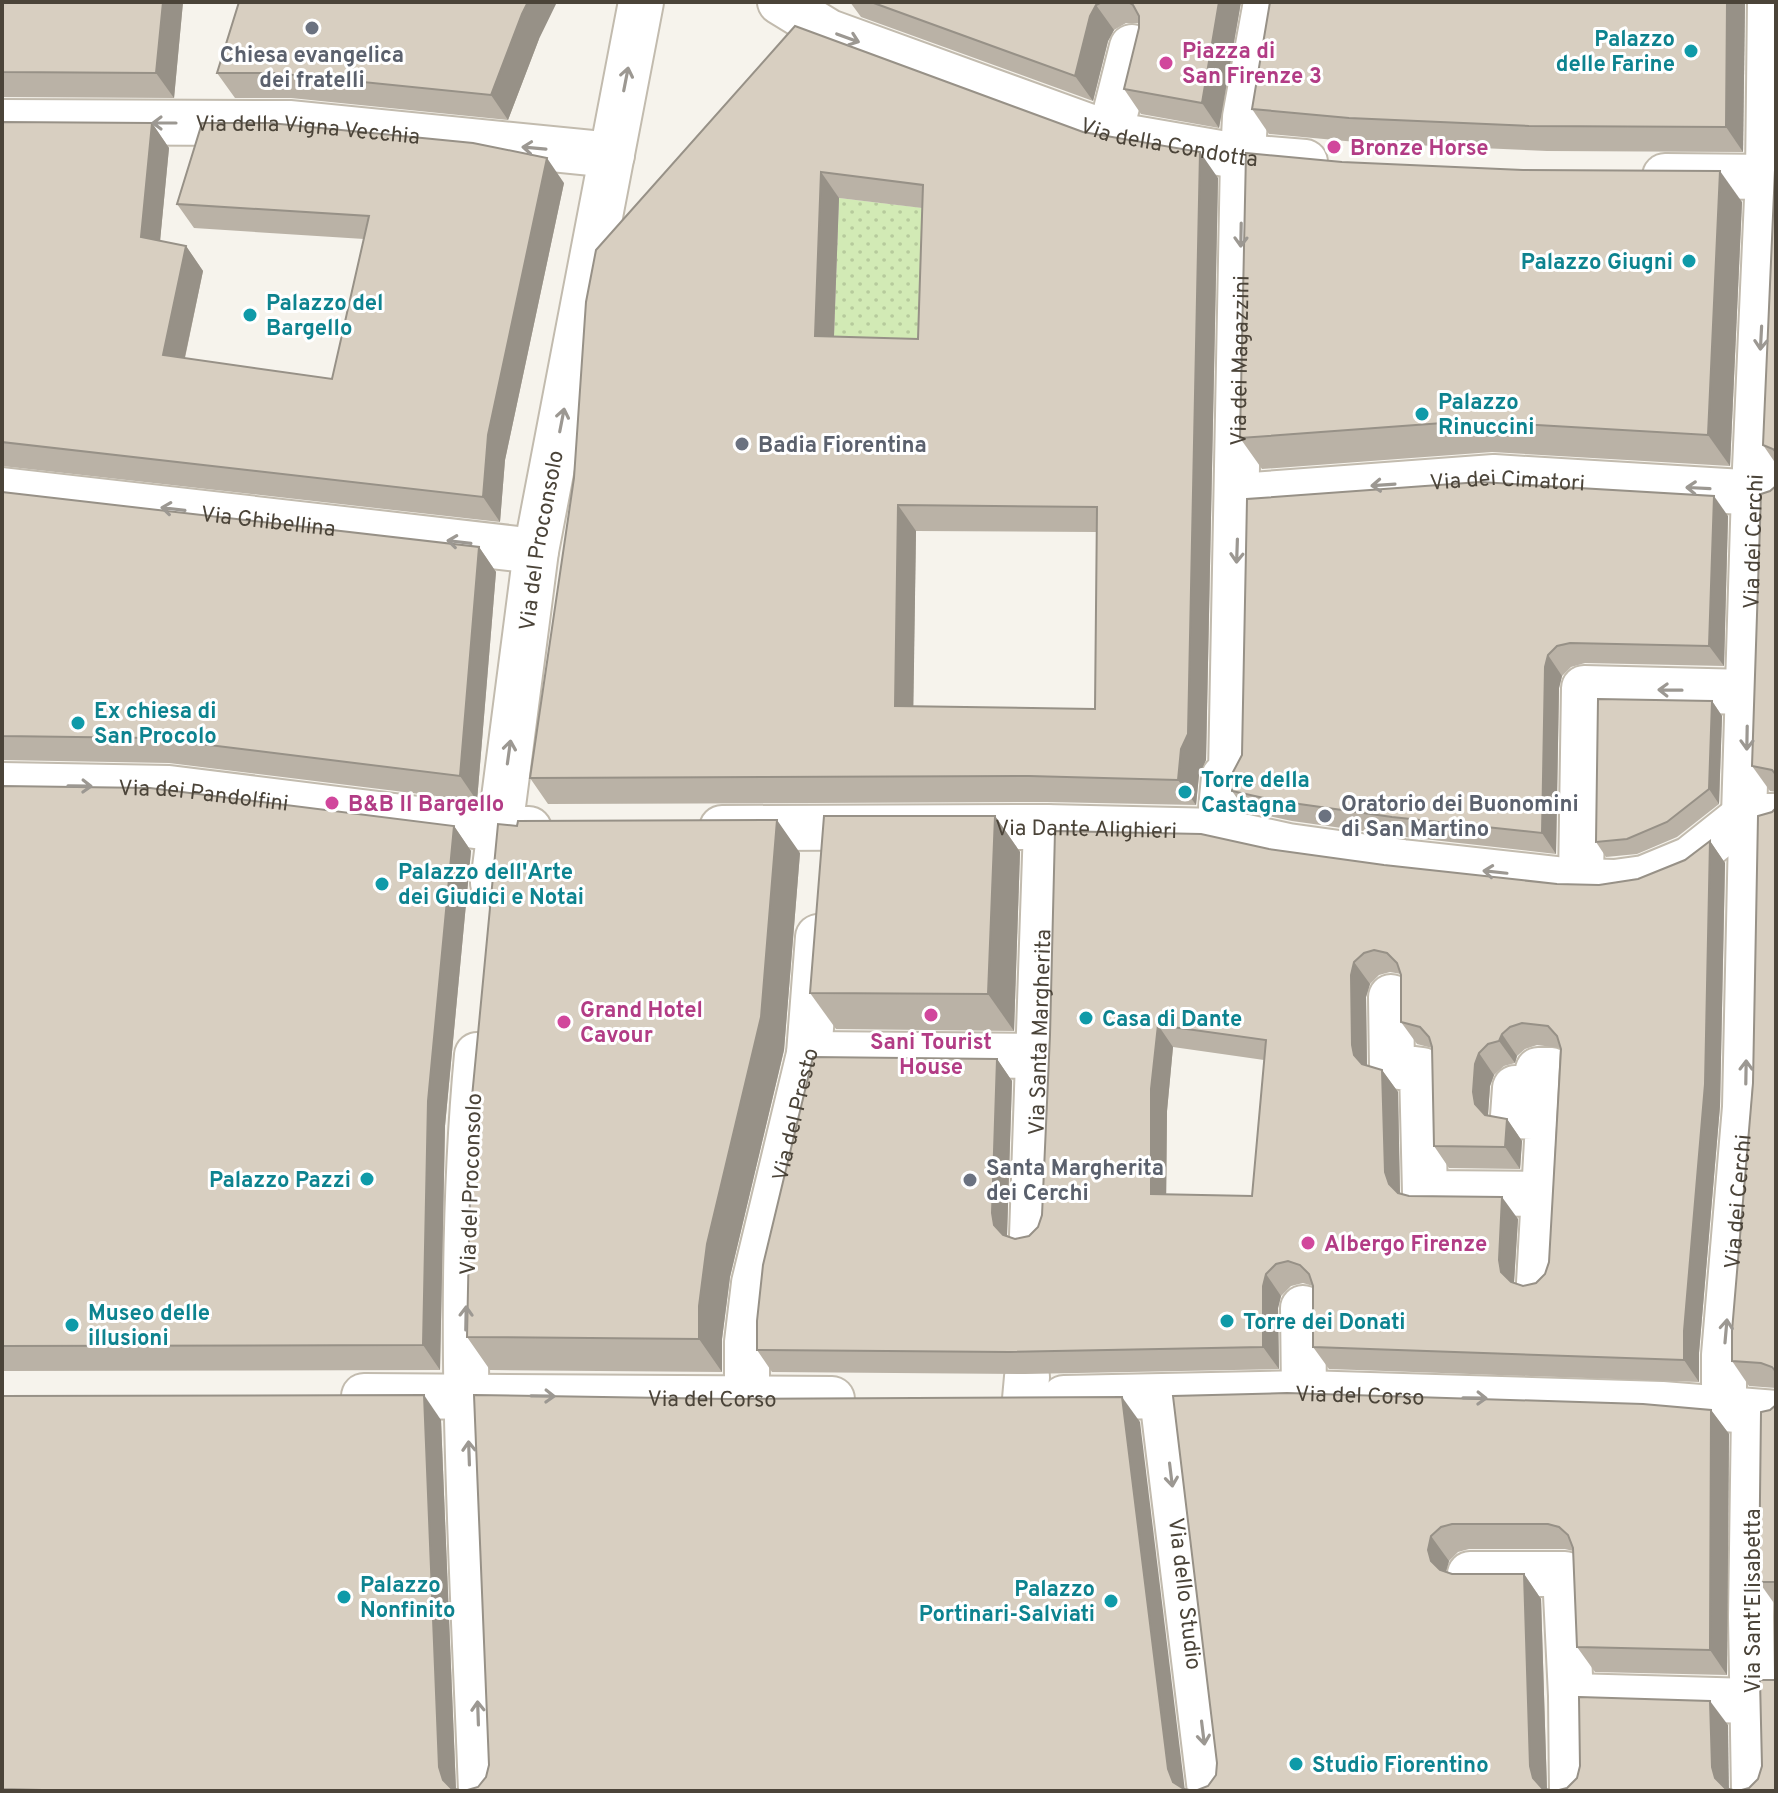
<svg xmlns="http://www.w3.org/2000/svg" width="1778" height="1793" font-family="Overpass,sans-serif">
<defs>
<pattern id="green-dots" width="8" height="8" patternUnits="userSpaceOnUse" patternTransform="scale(2)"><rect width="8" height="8" fill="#d2eab5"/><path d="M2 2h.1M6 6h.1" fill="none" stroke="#b6ca9c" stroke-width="1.8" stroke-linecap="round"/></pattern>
</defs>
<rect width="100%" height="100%" fill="#f6f3ec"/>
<polygon fill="url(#green-dots)" points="839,198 941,210 936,365 833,362"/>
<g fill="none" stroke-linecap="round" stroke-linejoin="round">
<defs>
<g id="minor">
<path id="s1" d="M780 2 829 32 1110 134 1243 157 1305 162"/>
<path id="s2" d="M2 122 289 123 612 155"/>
<polyline points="1110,134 1132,47"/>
<polyline points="1665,176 1776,177"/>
<path id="s3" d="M2 490 536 551"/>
<path id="s4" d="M1238 496 1494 477 1776 494"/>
<path id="s5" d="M2 785 169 788 499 829H529"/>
<path id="s6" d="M722 828 1046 827 1219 831 1288 846 1403 862 1575 881 1615 882 1644 878 1690 859 1744 816H1776"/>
<path id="s7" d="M1219 831 1224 777 1231 775 1243 157 1245 117 1266 2"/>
<polyline points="1581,881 1584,688 1748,692"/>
<path id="s8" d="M493 883 536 551 641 2"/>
<polyline points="1391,997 1392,1066 1422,1070 1425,1193 1544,1194"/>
<polyline points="809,1054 1040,1056"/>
<path d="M477 1055C454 1300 472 1546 481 1791"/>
<path id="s9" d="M1032 1236 1046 827"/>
<polyline points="1539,1283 1551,1070 1538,1070 1537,1090 1515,1088 1513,1116 1548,1117"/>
<polyline points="1303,1308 1304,1393"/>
<path id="s10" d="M364 1396 832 1399"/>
<path id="s11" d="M1162 1397 1210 1791"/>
<path id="s12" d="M1064 1398 1304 1393 1662 1404 1776 1413"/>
<path id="s13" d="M747 1399V1342L754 1283 809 1054 818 937"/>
<polyline points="1025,1399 1027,1377"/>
<path id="s14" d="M1724 1409V1355L1745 1107 1751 833 1744 816 1754 491 1768 176 1770 2"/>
<polyline points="1754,1412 1751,1617 1754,1791"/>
<polyline points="1470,1574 1565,1574 1571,1696 1572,1791"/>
<polyline points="1571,1696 1752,1701"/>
</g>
</defs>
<use href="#minor" stroke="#c2bbae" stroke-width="48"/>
<use href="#minor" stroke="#fff" stroke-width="44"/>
</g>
<g fill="#bab2a6" fill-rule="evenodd">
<polygon points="2,2 183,2 174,98 2,97"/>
<polygon points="850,2 1241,2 1219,128 1141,114 1124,89 1139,28 1139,23 1126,23 1114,30 1108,41 1093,101 861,17"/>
<polygon points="1270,2 1745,2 1743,152 1547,151 1367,143 1269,134 1252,109"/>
<path d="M795 26 1083 132 1218 178 1206 760 1199 775 1196 805 1047 802 548 804 530 778ZM839 198 922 208 918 339 834 337ZM916 531 1097 532 1095 709 913 706Z"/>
<polygon points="539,39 508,120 291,98 235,98 217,73"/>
<polygon points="2,122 152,123 169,148 160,241 186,246 203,271 185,358 332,379 364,239 194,228 177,204 564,183 505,460 500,522 2,466"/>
<polygon points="1776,169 1776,464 1763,445"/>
<polygon points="1742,202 1730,466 1492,452 1262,469 1240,438"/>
<polygon points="1776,486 1776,792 1770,791 1752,766 1770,491"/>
<polygon points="2,492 479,547 496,572 477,801 169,763 2,760"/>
<polygon points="1728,516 1724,666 1585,663 1571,667 1562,676 1559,688 1556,854 1406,837 1292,821 1246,811 1232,791"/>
<polygon points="1712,701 1722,716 1719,804 1677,837 1637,854 1606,857 1596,842"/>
<polygon points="2,786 454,826 471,851 445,1126 440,1370 2,1371"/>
<polygon points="1776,808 1776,1388 1749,1386 1732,1361 1772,812"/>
<polygon points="995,816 1020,852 1014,1031 836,1029 810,993"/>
<path d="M1710 841 1725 863 1720 1106 1699 1353V1382L1329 1369 1313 1347V1286L1303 1283 1291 1286 1281 1296 1278 1308 1279 1369 1025 1374 772 1372 757 1350 997 1059 1012 1081 1007 1235 1015 1239 1029 1236 1038 1227 1042 1215 1050 1035 1269 849 1384 865 1557 884 1599 885 1638 879 1685 860ZM1390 972 1401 974V1022L1417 1044 1432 1048 1434 1146 1449 1168 1520 1169 1522 1141 1507 1119 1488 1116 1490 1086 1494 1075 1504 1066 1515 1063 1517 1056 1525 1049 1537 1045 1560 1048 1549 1262 1545 1274 1536 1283 1523 1286 1514 1283 1518 1219 1400 1194 1398 1092 1382 1070 1367 1066 1366 997 1370 984 1379 975ZM1173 1047 1264 1060 1252 1196 1166 1194 1167 1111Z"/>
<polygon points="800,853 784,1050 730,1277 722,1339 722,1372 490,1370 467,1337"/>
<polygon points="2,1396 441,1420 456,1789 464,1791 2,1791"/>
<polygon points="1173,1396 1711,1410 1729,1434 1727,1675 1595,1672 1577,1647 1573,1551 1565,1549 1469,1549 1458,1552 1449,1561 1446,1572 1452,1574 1524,1574 1541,1599 1547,1789 1208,1786 1216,1775 1217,1763"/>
<polygon points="1776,1405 1776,1606 1759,1582 1770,1410"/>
</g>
<g fill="#979187">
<polygon points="163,2 183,2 174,98 156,73"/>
<polygon points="528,2 557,2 539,39 508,120 491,95 522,14"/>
<polygon points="1219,2 1241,2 1219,128 1202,103"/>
<polygon points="1727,2 1745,2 1743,152 1726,127"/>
<polygon points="1096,5 1114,30 1108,41 1093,101 1075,76 1090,16"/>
<polygon points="152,123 169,148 158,262 141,237"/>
<polygon points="1200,152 1218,178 1206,760 1199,775 1196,805 1178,780"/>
<polygon points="547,158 564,183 505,460 500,522 483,497 488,435"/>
<polygon points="1720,171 1742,202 1730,466 1708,435"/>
<polygon points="821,172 839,198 833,362 815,336"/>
<polygon points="186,246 203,271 180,380 163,355"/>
<polygon points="1714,496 1728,516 1724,666 1709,646"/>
<polygon points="898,505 916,531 913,732 895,706"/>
<polygon points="479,547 496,572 477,801 460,776"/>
<polygon points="1548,655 1562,676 1559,688 1556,854 1542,833 1545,667"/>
<polygon points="1712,701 1722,716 1719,804 1709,789"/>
<polygon points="995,816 1020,852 1014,1031 988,994"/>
<polygon points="777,820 800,853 784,1050 730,1277 722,1339 722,1372 699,1339 699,1306 707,1244"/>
<polygon points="454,826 471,851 445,1126 440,1370 423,1345 428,1101"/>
<polygon points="1710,841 1725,863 1720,1106 1699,1353 1699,1382 1684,1360 1684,1331"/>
<polygon points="1354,962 1370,984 1366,997 1367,1067 1370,1077 1354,1055 1352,1045 1351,975"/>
<polygon points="1158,1025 1173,1047 1167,1111 1166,1216 1151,1194 1151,1089"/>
<polygon points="1502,1034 1517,1056 1515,1063 1499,1041"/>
<polygon points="1479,1053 1494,1075 1490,1086 1488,1114 1490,1126 1475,1104 1473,1092 1475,1064"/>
<polygon points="997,1059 1012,1081 1007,1235 1010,1247 994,1225 992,1213"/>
<polygon points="1382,1070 1398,1092 1400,1194 1404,1206 1389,1184 1385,1172"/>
<polygon points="1507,1119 1522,1141 1520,1169 1505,1147"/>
<polygon points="1502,1197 1518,1219 1514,1282 1516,1294 1501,1272 1499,1260"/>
<polygon points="1266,1274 1281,1296 1278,1308 1279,1369 1263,1347 1263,1286"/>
<polygon points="424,1395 441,1420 456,1791 443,1780 439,1767"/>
<polygon points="1122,1397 1140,1422 1185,1791 1173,1782 1168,1769"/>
<polygon points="1711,1410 1729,1434 1727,1675 1710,1650"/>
<polygon points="1431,1536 1449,1561 1445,1575 1448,1586 1431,1561 1428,1550"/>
<polygon points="1524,1574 1541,1599 1547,1791 1542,1791 1533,1778 1530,1766"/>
<polygon points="1710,1701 1728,1725 1729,1791 1715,1778 1712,1767"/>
</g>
<g fill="#d8cfc1" stroke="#979187" stroke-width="2" fill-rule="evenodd">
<polygon points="2,2 163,2 156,73 2,72"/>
<polygon points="239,2 528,2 522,14 491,95 274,73 217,73"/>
<polygon points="871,2 1102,2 1096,5 1090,16 1075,76"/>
<polygon points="1128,2 1219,2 1202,103 1124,89 1139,28 1139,16 1133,5"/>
<polygon points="1270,2 1727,2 1726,127 1529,126 1349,118 1252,109"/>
<path d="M795 26 1083 132 1200 152 1188 734 1181 749 1178 780 1029 776 530 778 574 478 586 302 596 250ZM821 172 923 185 918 339 815 336ZM898 505 1097 507 1095 709 895 706Z"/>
<polygon points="2,122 152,123 141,237 186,246 163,355 332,379 369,216 177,204 202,123 270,123 473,143 547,158 488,435 483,497 2,442"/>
<polygon points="1246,153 1342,162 1523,170 1720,171 1708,435 1470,421 1240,438"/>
<polygon points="1776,169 1776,452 1773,449 1763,445 1775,170"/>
<polygon points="1480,482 1714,496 1709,646 1570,643 1557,646 1548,655 1545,667 1542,833 1392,817 1278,801 1232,791 1233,772 1242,755 1247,499"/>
<polygon points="1776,486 1776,775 1772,770 1752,766 1761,494 1770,491"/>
<polygon points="2,492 479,547 460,776 152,738 2,736"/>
<polygon points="1598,699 1712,701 1709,789 1667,822 1627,839 1596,842"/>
<polygon points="2,786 150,788 454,826 428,1101 423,1345 2,1346"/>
<polygon points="1776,808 1776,1372 1772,1367 1761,1363 1732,1361 1732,1331 1753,1083 1758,816 1772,812"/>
<polygon points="824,816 995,816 988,994 810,993"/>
<polygon points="777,820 761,1017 707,1244 699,1306 699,1339 467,1337 472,1097 498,824 517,826 518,821"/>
<path d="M1055 831 1201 834 1269 849 1384 865 1557 884 1599 885 1638 879 1685 860 1710 841 1705 1084 1684 1331V1360L1313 1347V1286L1309 1274 1300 1265 1288 1261 1276 1264 1266 1274 1263 1286V1347L1009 1352 757 1350V1321L763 1265 813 1057 997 1059 992 1213 994 1225 1003 1235 1015 1239 1029 1236 1038 1227 1042 1215 1050 1035ZM1374 950 1387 953 1397 963 1401 975V1022L1420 1027 1429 1037 1432 1047 1434 1146 1505 1147 1507 1119 1485 1115 1475 1104 1473 1092 1475 1064 1479 1053 1488 1044 1499 1041 1502 1034 1510 1027 1522 1023 1548 1026 1557 1036 1561 1049 1549 1262 1545 1274 1536 1283 1523 1286 1511 1282 1501 1272 1499 1260 1502 1197 1409 1196 1398 1193 1389 1184 1385 1172 1382 1070 1362 1064 1354 1055 1352 1045 1351 975 1354 962 1364 953ZM1158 1025 1266 1040 1252 1196 1151 1194V1089Z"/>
<polygon points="1287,1393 1643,1404 1711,1410 1710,1650 1577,1647 1573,1548 1568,1535 1559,1527 1548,1524 1452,1524 1441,1527 1431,1536 1428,1550 1431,1561 1440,1570 1452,1574 1524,1574 1530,1766 1533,1778 1542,1788 1554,1791 1195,1791 1208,1786 1216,1775 1217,1763 1173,1396"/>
<polygon points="424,1395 439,1767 443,1780 451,1788 464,1791 82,1791 2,1789 2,1396"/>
<polygon points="474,1395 729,1399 1122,1397 1168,1769 1173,1782 1184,1789 1195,1791 464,1791 478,1787 486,1777 489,1765"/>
<polygon points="1776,1405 1776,1582 1759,1582 1761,1412 1770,1410"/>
<polygon points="1760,1680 1776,1680 1776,1791 1738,1791 1749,1788 1758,1779 1762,1766"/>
<polygon points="1579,1697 1710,1701 1712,1767 1715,1778 1725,1788 1737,1791 1555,1791 1567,1788 1577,1778 1580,1766"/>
</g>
<defs><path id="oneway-shaft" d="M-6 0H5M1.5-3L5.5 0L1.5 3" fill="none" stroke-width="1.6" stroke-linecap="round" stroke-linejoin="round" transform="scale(2)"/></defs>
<g stroke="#9c9892">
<use href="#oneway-shaft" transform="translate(848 38) rotate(20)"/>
<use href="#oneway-shaft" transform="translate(626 79) rotate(-79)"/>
<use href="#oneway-shaft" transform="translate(164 123) rotate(-180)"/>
<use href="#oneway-shaft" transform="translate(534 148) rotate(-175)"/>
<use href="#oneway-shaft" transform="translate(1241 235) rotate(91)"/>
<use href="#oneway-shaft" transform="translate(1761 338) rotate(93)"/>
<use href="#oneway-shaft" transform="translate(562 420) rotate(-79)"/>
<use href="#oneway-shaft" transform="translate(1383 485) rotate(176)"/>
<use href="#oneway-shaft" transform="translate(1698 488) rotate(-177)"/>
<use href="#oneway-shaft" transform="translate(173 509) rotate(-173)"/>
<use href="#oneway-shaft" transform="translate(459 542) rotate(-173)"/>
<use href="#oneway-shaft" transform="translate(1237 551) rotate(92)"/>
<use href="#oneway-shaft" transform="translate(1670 690) rotate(-179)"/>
<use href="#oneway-shaft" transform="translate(1747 738) rotate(91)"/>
<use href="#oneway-shaft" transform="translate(509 752) rotate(-82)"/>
<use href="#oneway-shaft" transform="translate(80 786) rotate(1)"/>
<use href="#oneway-shaft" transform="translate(1495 872) rotate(-174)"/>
<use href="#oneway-shaft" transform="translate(1746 1072) rotate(-89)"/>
<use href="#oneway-shaft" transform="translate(466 1318) rotate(-89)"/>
<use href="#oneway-shaft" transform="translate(1726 1331) rotate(-85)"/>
<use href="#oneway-shaft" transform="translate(543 1396) rotate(1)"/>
<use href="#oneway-shaft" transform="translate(1475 1398) rotate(1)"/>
<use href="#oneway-shaft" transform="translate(469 1453) rotate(-92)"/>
<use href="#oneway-shaft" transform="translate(1171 1475) rotate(83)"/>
<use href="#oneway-shaft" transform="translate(478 1713) rotate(-92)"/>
<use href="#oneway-shaft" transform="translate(1203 1733) rotate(83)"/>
</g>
<g fill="#6b7280" stroke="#fff" stroke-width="3">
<circle cx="312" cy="28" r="8"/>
<circle cx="742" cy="444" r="8"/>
<circle cx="1325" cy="816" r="8"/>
<circle cx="970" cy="1180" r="8"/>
</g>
<g fill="#0f9aa8" stroke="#fff" stroke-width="3">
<circle cx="1691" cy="51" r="8"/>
<circle cx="1689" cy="261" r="8"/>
<circle cx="250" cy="315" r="8"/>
<circle cx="1422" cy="414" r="8"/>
<circle cx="78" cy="723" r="8"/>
<circle cx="1185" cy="792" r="8"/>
<circle cx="382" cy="884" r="8"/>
<circle cx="1086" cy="1018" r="8"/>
<circle cx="367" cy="1179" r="8"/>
<circle cx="1227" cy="1321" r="8"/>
<circle cx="72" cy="1325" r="8"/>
<circle cx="344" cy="1597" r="8"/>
<circle cx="1111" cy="1601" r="8"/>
<circle cx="1296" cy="1764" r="8"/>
</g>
<g fill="#d1479c" stroke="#fff" stroke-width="3">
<circle cx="1166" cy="63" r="8"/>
<circle cx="1334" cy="147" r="8"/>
<circle cx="332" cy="803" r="8"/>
<circle cx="931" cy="1015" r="8"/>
<circle cx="564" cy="1022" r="8"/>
<circle cx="1308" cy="1243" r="8"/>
</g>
<g text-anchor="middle" stroke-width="6" stroke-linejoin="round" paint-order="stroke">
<g font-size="22" font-weight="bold" fill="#0d838f" stroke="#fff" text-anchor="start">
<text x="1675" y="46" text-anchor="end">Palazzo<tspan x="1675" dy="25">delle Farine</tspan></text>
<text x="1673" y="269" text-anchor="end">Palazzo Giugni</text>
<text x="266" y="310">Palazzo del<tspan x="266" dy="25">Bargello</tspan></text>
<text x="1438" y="409">Palazzo<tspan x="1438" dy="25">Rinuccini</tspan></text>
<text x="94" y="718">Ex chiesa di<tspan x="94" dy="25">San Procolo</tspan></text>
<text x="1201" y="787">Torre della<tspan x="1201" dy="25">Castagna</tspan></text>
<text x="398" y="879">Palazzo dell'Arte<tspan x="398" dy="25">dei Giudici e Notai</tspan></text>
<text x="1102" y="1026">Casa di Dante</text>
<text x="351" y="1187" text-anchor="end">Palazzo Pazzi</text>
<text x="88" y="1320">Museo delle<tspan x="88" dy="25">illusioni</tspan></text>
<text x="1243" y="1329">Torre dei Donati</text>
<text x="360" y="1592">Palazzo<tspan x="360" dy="25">Nonfinito</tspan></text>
<text x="1095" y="1596" text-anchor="end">Palazzo<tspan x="1095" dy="25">Portinari-Salviati</tspan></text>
<text x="1312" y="1772">Studio Fiorentino</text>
</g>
<g font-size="22" font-weight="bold" fill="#b23c85" stroke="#fff" text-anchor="start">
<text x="1182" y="58">Piazza di<tspan x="1182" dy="25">San Firenze 3</tspan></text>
<text x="1350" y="155">Bronze Horse</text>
<text x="348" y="811">B&amp;B Il Bargello</text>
<text x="580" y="1017">Grand Hotel<tspan x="580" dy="25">Cavour</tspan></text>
<text x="931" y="1049" text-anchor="middle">Sani Tourist<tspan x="931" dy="25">House</tspan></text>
<text x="1324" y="1251">Albergo Firenze</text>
</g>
<g font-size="22" font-weight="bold" fill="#5b616d" stroke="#fff" text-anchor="start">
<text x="312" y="62" text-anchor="middle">Chiesa evangelica<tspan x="312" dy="25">dei fratelli</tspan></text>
<text x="758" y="452">Badia Fiorentina</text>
<text x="1341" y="811">Oratorio dei Buonomini<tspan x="1341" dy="25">di San Martino</tspan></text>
<text x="986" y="1175">Santa Margherita<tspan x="986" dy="25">dei Cerchi</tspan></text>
</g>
<g font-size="22" fill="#4b4439" stroke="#fff">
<text dy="8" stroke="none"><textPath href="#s2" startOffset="306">Via della Vigna Vecchia</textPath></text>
<text dy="8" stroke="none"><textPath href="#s1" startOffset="416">Via della Condotta</textPath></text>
<text dy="8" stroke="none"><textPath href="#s7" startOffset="476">Via dei Magazzini</textPath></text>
<text dy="8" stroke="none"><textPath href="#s4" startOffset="270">Via dei Cimatori</textPath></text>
<text dy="8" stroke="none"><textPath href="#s3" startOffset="268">Via Ghibellina</textPath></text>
<text dy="8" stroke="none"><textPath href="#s8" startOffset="346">Via del Proconsolo</textPath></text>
<text dy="8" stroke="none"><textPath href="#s14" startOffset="870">Via dei Cerchi</textPath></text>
<text dy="8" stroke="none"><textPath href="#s5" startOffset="202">Via dei Pandolfini</textPath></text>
<text dy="8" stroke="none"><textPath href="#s6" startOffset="364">Via Dante Alighieri</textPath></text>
<text dy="8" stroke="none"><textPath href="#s9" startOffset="204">Via Santa Margherita</textPath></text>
<text dy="8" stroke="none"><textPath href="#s13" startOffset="290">Via del Presto</textPath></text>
<text transform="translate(470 1184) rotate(-88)" y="8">Via del Proconsolo</text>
<text dy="8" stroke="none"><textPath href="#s14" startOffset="208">Via dei Cerchi</textPath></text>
<text dy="8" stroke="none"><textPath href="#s12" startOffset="296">Via del Corso</textPath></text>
<text dy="8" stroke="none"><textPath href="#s10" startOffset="348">Via del Corso</textPath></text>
<text dy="8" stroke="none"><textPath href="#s11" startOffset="198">Via dello Studio</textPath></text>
<text transform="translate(1752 1601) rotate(-90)" y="8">Via Sant'Elisabetta</text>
</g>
</g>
<rect width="1778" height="1793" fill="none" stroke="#4b4439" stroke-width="8"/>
</svg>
